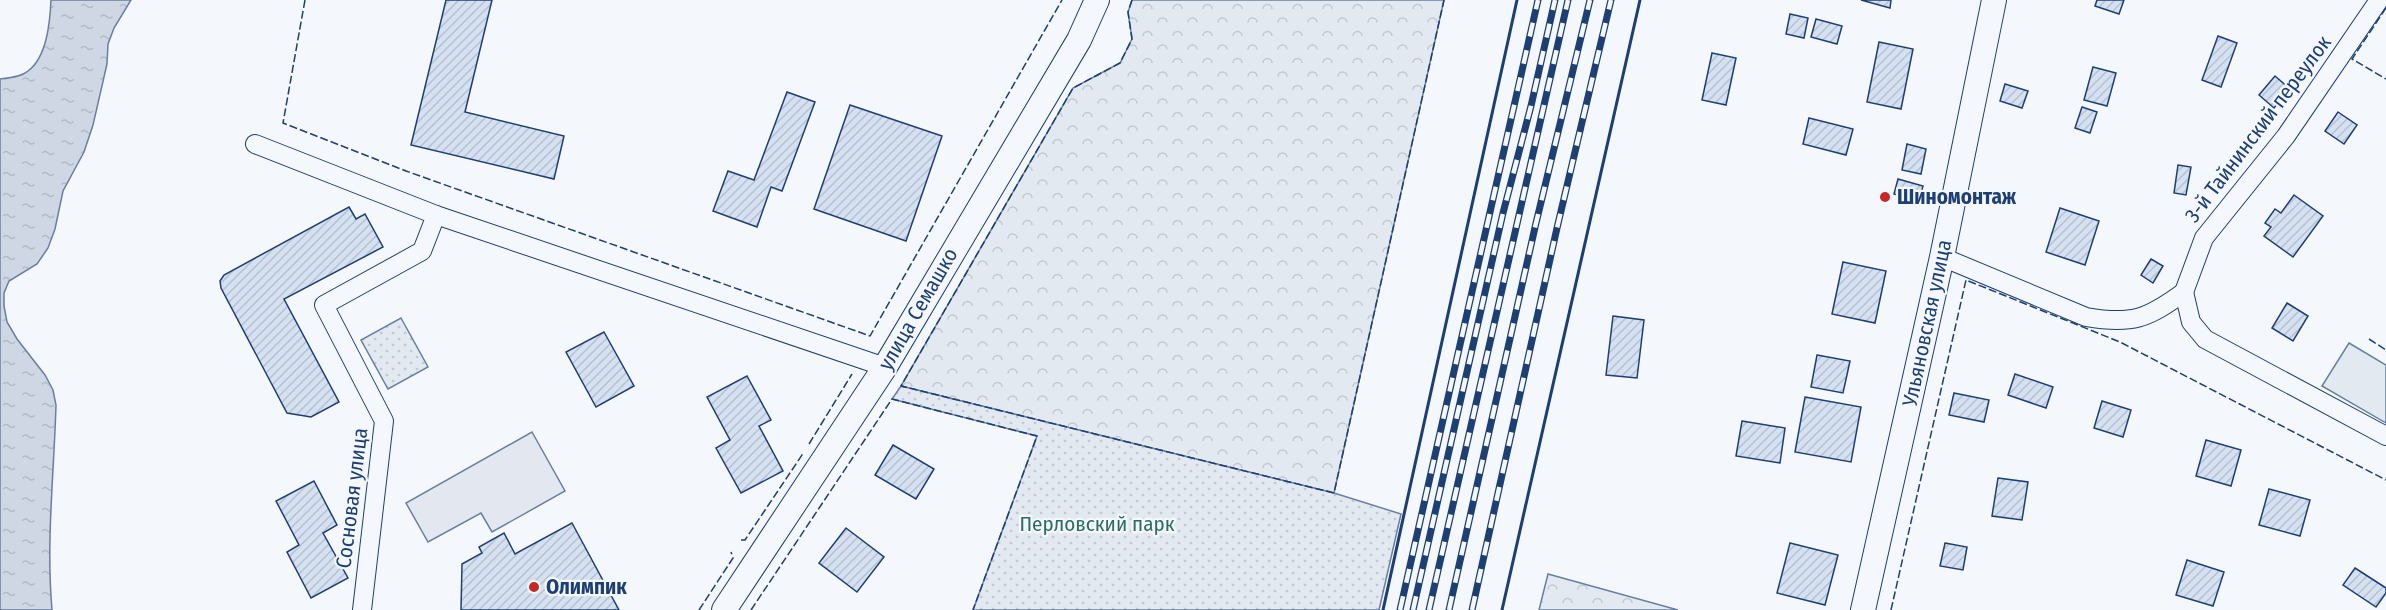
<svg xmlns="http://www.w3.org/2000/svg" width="2386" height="610" font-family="'Fira Sans Condensed',sans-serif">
<defs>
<pattern id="forest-crowns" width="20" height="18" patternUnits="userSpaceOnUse" patternTransform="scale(1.5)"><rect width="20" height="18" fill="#e3e9f0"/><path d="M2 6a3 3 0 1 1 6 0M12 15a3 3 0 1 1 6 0" fill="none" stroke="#c2c9d1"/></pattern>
<pattern id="park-dots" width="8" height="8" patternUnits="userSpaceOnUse" patternTransform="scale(1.5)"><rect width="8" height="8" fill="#e3e9f0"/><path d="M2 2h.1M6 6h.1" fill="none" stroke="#c2c9d1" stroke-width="1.8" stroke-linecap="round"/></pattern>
<pattern id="water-ripples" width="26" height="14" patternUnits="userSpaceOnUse" patternTransform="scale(1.5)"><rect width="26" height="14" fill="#cfd7e4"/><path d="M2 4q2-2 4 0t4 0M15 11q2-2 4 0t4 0" fill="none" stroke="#b1bac7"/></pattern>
<pattern id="building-hatch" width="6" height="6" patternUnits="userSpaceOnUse" patternTransform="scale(1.5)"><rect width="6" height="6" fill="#d5e0f0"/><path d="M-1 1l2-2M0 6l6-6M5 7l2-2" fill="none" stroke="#b6c1d1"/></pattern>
</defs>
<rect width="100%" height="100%" fill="#f4f7fb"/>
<polygon fill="#e3e9f0" stroke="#687fa3" stroke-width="1.5" points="2349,343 2386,365 2386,423 2322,386"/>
<g fill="url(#forest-crowns)" stroke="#687fa3" stroke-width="1.5">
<polygon points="1132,0 1444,0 1334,493 901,386 1073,88 1120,63 1132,39 1128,12"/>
<polygon points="1548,574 1678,610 1539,610"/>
</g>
<g fill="url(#park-dots)" stroke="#687fa3" stroke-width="1.5">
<polygon points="401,318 428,367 388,389 361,340"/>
<polygon points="901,386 1334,493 1401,514 1379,610 973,610 1037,436 892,399"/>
</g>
<polygon fill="#e3e8f0" stroke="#687fa3" stroke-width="1.5" points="532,432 565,491 492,532 481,513 428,542 406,503"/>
<path fill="url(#water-ripples)" stroke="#687fa3" stroke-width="1.5" d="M51 0H131L114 28 108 44 107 64 93 125 84 152 63 191 55 229 48 248 37 264 9 281 4 293V306L7 322 17 339 45 375 53 390 56 405C54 474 46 541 52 610H0V79C9 78 21 77 28 71 47 57 50 22 51 0Z"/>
<g fill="url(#building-hatch)" stroke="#1d3f73" stroke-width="1.5">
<polygon points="446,0 492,0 465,112 564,136 554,179 411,145"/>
<polygon points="1861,0 1891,0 1890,8"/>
<polygon points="2097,0 2124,0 2119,14 2095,6"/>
<polygon points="1790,14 1808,18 1804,38 1786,34"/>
<polygon points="1816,19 1842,26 1837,44 1811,37"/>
<polygon points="2218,36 2237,43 2221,87 2202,80"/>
<polygon points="1879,42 1913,49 1901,109 1867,102"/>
<polygon points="1712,53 1736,58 1726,105 1702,100"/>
<polygon points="2093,67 2116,73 2107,106 2084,100"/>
<polygon points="2275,76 2290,89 2274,108 2259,95"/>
<polygon points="2005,84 2028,91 2022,108 2000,101"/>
<polygon points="787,92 815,102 782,191 771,187 757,227 713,211 728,171 754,180"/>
<polygon points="850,105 942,136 906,241 814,209"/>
<polygon points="2082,107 2097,112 2090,133 2075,128"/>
<polygon points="2338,112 2357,125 2344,144 2325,131"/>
<polygon points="1809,118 1853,129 1846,155 1803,144"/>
<polygon points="1907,144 1926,149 1921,174 1902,170"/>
<polygon points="2178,165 2191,167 2186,195 2174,193"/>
<polygon points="1898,179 1923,186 1919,201 1894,194"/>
<polygon points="2294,195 2323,216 2293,257 2264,236 2271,227 2265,223 2275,209 2281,213"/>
<polygon points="349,207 356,219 365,214 383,247 284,299 339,402 311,417 287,413 221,288 220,281 224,275"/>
<polygon points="2060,208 2099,221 2085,265 2046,252"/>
<polygon points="2151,259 2163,266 2153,283 2141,275"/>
<polygon points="1843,262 1886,271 1875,323 1832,314"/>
<polygon points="2287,303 2308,316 2293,341 2272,328"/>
<polygon points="1613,316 1644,320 1637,378 1606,375"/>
<polygon points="604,332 634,386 596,407 566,352"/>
<polygon points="1817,355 1850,361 1843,393 1811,387"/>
<polygon points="2015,374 2053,387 2046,408 2008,395"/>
<polygon points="747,376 771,420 759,426 783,471 741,493 716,448 730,440 707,397"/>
<polygon points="1954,393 1989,400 1984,422 1949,415"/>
<polygon points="1805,397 1861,407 1851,462 1795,452"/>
<polygon points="2102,401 2131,410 2123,437 2094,428"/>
<polygon points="1742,421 1785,428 1780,463 1736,456"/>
<polygon points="2206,440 2241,450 2231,486 2196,476"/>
<polygon points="893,445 934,469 916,499 875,475"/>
<polygon points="1998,478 2028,482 2022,520 1992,516"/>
<polygon points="314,481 337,525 323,533 348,578 311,598 287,552 299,545 276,501"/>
<polygon points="2269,489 2310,500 2300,536 2259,525"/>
<polygon points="572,523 619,610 461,610 462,564 482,553 479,547 504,533 515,554"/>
<polygon points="846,528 884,557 857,592 819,563"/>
<polygon points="1790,543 1838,555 1825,605 1777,593"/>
<polygon points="1945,543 1967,547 1963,570 1940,566"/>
<polygon points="2187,560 2224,572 2213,606 2176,595"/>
<polygon points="2355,568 2386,588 2386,593 2376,607 2343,585"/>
</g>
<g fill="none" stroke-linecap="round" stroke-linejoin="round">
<defs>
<g id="street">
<polyline points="255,144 436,215 885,367"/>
<path d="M1942 257 2086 317C2132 325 2147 319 2184 292"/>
<polyline points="2184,292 2204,238 2286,136 2379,0"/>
<polyline points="2184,292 2191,322 2205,339 2386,436"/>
<polyline points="362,610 384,421 324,305 422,251 436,215"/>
</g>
<g id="secondary">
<polyline points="724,610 885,367 1079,40 1097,0"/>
<polyline points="1863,610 1942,257 1994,0"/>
</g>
</defs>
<use href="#street" stroke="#1d3f73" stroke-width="20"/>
<use href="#secondary" stroke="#1d3f73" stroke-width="26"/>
<use href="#street" stroke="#f4f7fb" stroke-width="18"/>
<use href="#secondary" stroke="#f4f7fb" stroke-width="24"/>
<defs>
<g id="rail">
<polyline points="1400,610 1538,0"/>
<polyline points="1413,610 1503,213 1531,106 1555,0"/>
<polyline points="1429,610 1568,0"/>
<polyline points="1449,610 1536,223 1590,0"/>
<polyline points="1472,610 1557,228 1611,0"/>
</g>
</defs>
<use href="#rail" stroke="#1d3f73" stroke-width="7"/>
<use href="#rail" stroke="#f4f7fb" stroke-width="4.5" stroke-dasharray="14" stroke-linecap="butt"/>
<g stroke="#1d3f73" stroke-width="1.5" stroke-dasharray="8 3" stroke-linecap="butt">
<polyline points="305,0 283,123 406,171 870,336 1062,0"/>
<polyline points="1132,0 1128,12 1132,39 1120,63 1073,88 901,386 1334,493 1444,0"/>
<polyline points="2386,8 2352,59 2386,79"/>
<polyline points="2369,339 2386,350"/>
<polyline points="809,444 852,374"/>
<polyline points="741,540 745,540 804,452"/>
<polyline points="699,610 733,558 731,552"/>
<polyline points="751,610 892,399 1037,436 973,610"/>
<polyline points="1891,610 1966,280 2120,342 2386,480"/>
</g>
<g stroke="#1d3f73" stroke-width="3">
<polyline points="1383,610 1517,0"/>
<polyline points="1502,610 1640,0"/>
</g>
</g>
<g fill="#c62828" stroke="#f4f7fb" stroke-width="2">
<circle cx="1885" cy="197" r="6"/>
<circle cx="534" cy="587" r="6"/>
</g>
<g text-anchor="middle" stroke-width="4.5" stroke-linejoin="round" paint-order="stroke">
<g font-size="21" fill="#1d3f73" stroke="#f4f7fb">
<text transform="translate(2258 129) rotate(-53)" y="7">3-й Тайнинский переулок</text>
<text transform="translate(918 309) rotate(-60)" y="7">улица Семашко</text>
<text transform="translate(1927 323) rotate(-78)" y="7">Ульяновская улица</text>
<text transform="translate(352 498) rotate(-83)" y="7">Сосновая улица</text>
</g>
<g font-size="21" font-weight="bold" fill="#1d3f73" stroke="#f4f7fb" text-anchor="start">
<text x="1897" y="204">Шиномонтаж</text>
<text x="546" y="594">Олимпик</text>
</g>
<g font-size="21" fill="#2c6c60" stroke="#f4f7fb">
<text x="1097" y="531">Перловский парк</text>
</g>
</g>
</svg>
